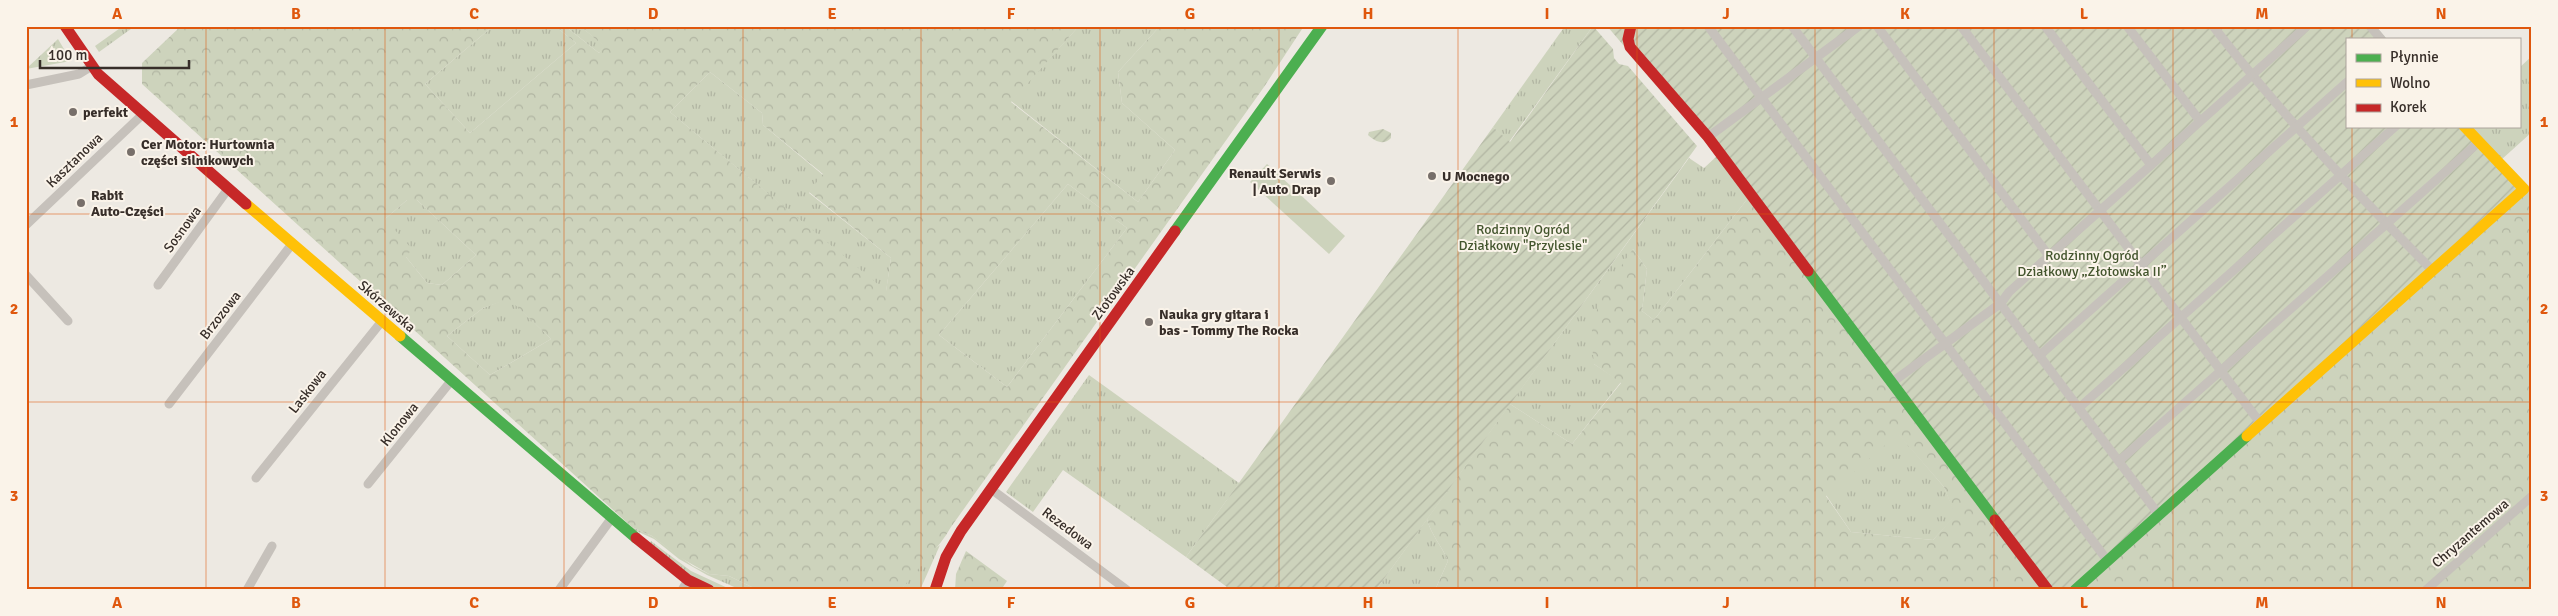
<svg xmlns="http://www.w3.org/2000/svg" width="2558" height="616" font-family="Signika,sans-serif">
<defs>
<pattern id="grass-tufts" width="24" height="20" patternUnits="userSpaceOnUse" patternTransform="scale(1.25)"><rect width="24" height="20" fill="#cdd3bc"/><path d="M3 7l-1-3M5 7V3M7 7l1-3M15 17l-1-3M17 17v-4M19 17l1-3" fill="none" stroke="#b1b5a2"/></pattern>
<pattern id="forest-crowns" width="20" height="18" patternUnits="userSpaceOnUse" patternTransform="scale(1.25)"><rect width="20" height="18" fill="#cdd3bc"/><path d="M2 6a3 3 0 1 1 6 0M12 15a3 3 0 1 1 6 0" fill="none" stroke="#b1b5a2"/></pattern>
<pattern id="garden-furrows" width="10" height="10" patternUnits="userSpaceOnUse" patternTransform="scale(1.25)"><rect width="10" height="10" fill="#cdd3bc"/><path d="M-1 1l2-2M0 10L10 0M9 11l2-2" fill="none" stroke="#b1b5a2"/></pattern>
</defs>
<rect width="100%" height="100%" fill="#ede9e2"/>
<g fill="url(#grass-tufts)">
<polygon points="123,26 135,26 99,52 95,46"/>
<polygon points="493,26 555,26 576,43 470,133 425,84"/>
<polygon points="565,26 580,26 605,46 599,53"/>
<polygon points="1079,26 1160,26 1118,72 1122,103 1175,150 1138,202 1011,101"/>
<polygon points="1565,26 1593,26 1509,142 1493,127"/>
<polygon points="58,39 71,61 26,69"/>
<polygon points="2532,56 2532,132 2501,160 2469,126 2519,126 2519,68"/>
<polygon points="710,72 762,113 763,125 823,175 809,193 891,258 886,292 670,112"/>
<polygon points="1717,156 1748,198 1654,320 1642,311 1647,269 1633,249 1594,364 1621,382 1572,444 1510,404 1689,158 1704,168"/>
<polygon points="1068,184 1127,228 1007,387 939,335"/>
<polygon points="407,200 417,200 476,255 442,285 427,283 406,257 385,219"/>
<polygon points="509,298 551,339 490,375 447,336 483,308"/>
<polygon points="1089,375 1239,483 1186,557 1063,470 1033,512 1006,492"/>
<polygon points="1898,433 1944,487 1956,515 1933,540 1851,532 1826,495"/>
<path d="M1427 519C1431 535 1442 546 1448 561L1435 590H1376Z"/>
<polygon points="632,527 652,536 693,566 709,574 729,576 758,590 741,590 707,575 679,559 654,539 632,529"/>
<path d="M651 541 691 571 732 590C701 590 672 561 650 543Z"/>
<path d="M940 545 920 590H901C912 574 923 556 940 545Z"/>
</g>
<g fill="url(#forest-crowns)" fill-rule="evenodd">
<path d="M181 26H493L425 84 470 133 576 43 555 26H565L599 53 604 46 580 26H1079L1011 102 1138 202 1175 150 1122 103 1118 72 1160 26H1304L1264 87 951 527C938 550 917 568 901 590H758L729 576 709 574 681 558 652 536 632 527 142 84V63ZM710 72 762 113 763 125 823 174 809 192 891 258 886 291 670 112ZM1068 184 1127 228 1007 387 939 335ZM407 200H417L476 255 442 285 427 283 406 257 412 249 385 219ZM509 299 551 339 490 375 447 336 483 308Z"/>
<polygon points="2530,190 2532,192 2532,590 2080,590"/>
<path d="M1748 198 2042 590H1435L1448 561C1442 546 1431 535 1427 519L1510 404 1572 444 1621 383 1594 364 1591 336 1600 296 1633 249 1647 269 1642 311 1654 320ZM1898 434 1944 487 1955 515 1933 540 1851 532 1826 496Z"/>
<polygon points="966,551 1007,581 1001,590 955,590 956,574"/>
</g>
<g fill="url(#garden-furrows)">
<polygon points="1593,26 1613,49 1614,58 1619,64 1628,66 1697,146 1376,590 1231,590 1186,557 1493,127 1510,142"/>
<polygon points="1607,26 2375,26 2387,39 2347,39 2347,126 2469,126 2530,190 2080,590 2042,590 1708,145"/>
<path d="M1383 129 1391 133V138C1383 146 1375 141 1368 135L1369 132Z"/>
</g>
<polygon fill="#cdd3bc" points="1267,164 1345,236 1329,254 1250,182"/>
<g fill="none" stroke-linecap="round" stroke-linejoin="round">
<g stroke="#c6c1bb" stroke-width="9">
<polyline points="1708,26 2107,560"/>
<polyline points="1792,26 2159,515"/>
<polyline points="1877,26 2049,256"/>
<polyline points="1961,26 2261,424"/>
<polyline points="2045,26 2151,165"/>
<polyline points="2127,26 2200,121"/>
<path d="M2213 26C2280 113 2356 193 2433 271"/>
<polyline points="2370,26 2381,39"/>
<polyline points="26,85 79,74 92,66"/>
<polyline points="1708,137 1859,26"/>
<polyline points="26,225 142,115"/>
<polyline points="26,275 68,321"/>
<polyline points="158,285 228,189"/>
<polyline points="2040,355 2347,82"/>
<polyline points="1891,383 2001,303 2009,292 2049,256 2307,26"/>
<polyline points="169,404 292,244"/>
<polyline points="2080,407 2396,126"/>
<polyline points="2119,461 2479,142"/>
<polyline points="256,478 382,321"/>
<polyline points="368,484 451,381"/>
<polyline points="991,489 1127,590"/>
<polyline points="247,590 272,546"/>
<polyline points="559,590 611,519"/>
<polyline points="682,590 688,580"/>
<polyline points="2426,590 2532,496"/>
</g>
<g stroke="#4caf50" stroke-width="11">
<polyline points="1175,231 1322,26"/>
<polyline points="1808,271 1995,520"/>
<polyline points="400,336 636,538"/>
<polyline points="2075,590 2247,436"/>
</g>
<g stroke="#ffc107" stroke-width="11">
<polyline points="246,204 400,336"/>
<polyline points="2247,436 2524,189 2464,126"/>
</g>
<g stroke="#c62828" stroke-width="11">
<polyline points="65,26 98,74 246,204"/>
<polyline points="1631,26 1628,39 1630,47 1708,137 1808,271"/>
<polyline points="1995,520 2048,590"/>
<polyline points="636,538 688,580 709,590"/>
<polyline points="935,590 946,557 961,531 1175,231"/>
</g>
</g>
<path fill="none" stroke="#df570d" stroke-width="1" stroke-opacity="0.55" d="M206 26V590M385 26V590M564 26V590M743 26V590M921 26V590M1100 26V590M1279 26V590M1458 26V590M1637 26V590M1815 26V590M1994 26V590M2173 26V590M2352 26V39M2352 126V590M26 214H2532M26 402H2532"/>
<g fill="#776f6a" stroke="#faf3e9" stroke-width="2">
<circle cx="73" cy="112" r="5"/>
<circle cx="131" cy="152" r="5"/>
<circle cx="1432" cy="176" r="5"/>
<circle cx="1331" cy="181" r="5"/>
<circle cx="81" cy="203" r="5"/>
<circle cx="1149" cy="322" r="5"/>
</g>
<g text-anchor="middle" stroke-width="4" stroke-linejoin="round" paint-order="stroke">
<g font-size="14" font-weight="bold" fill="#372e29" stroke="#faf3e9" text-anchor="start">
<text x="83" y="117">perfekt</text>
<text x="141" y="149">Cer Motor: Hurtownia<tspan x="141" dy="16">części silnikowych</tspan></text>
<text x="1321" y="178" text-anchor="end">Renault Serwis<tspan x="1321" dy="16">| Auto Drap</tspan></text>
<text x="1442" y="181">U Mocnego</text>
<text x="91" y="200">Rabit<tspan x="91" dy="16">Auto-Części</tspan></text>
<text x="1159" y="319">Nauka gry gitara i<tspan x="1159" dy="16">bas - Tommy The Rocka</tspan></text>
</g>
<g font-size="14" fill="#372e29" stroke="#faf3e9">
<text transform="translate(74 160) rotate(-44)" y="5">Kasztanowa</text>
<text transform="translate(182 229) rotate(-54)" y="5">Sosnowa</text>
<text transform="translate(1113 293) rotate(-54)" y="5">Złotowska</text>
<text transform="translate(387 306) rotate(41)" y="5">Skórzewska</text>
<text transform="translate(220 315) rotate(-52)" y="5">Brzozowa</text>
<text transform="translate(307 391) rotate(-52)" y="5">Laskowa</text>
<text transform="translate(399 424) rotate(-51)" y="5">Klonowa</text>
<text transform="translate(1068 528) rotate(37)" y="5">Rezedowa</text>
<text transform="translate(2470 533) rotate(-41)" y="5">Chryzantemowa</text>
</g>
<g font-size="14" fill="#43552d" stroke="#faf3e9">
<text x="1523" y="234">Rodzinny Ogród<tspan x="1523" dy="16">Działkowy "Przylesie"</tspan></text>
<text x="2092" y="260">Rodzinny Ogród<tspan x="2092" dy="16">Działkowy „Złotowska II”</tspan></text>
</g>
</g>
<rect width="2558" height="616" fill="none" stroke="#faf3e9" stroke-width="55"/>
<rect x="2346" y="38" width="175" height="90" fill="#faf3e9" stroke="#aca49c"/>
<rect x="2356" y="54" width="25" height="8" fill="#4caf50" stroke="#aca49c"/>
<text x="2390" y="62" font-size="15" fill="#372e29">Płynnie</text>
<rect x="2356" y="79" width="25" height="8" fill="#ffc107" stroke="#aca49c"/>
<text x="2390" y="88" font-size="15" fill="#372e29">Wolno</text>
<rect x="2356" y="104" width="25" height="8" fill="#c62828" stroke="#aca49c"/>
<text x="2390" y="112" font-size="15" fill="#372e29">Korek</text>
<path d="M40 60v8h149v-8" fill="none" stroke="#372e29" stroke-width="2.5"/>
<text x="48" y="60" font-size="15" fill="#372e29" stroke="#faf3e9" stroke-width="4" paint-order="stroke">100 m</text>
<rect x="28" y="28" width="2502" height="560" fill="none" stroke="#df570d" stroke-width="2"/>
<g font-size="16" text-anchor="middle" font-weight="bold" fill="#df570d">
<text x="117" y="19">A</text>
<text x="296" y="19">B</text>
<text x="474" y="19">C</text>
<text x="653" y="19">D</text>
<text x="832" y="19">E</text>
<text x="1011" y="19">F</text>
<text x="1190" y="19">G</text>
<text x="1368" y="19">H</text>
<text x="1547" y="19">I</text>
<text x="1726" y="19">J</text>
<text x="1905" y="19">K</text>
<text x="2084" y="19">L</text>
<text x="2262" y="19">M</text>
<text x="2441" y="19">N</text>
<text x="14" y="127">1</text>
<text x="2544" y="127">1</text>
<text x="14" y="314">2</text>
<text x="2544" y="314">2</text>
<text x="14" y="501">3</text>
<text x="2544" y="501">3</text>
<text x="117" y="608">A</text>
<text x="296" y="608">B</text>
<text x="474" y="608">C</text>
<text x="653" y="608">D</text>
<text x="832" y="608">E</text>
<text x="1011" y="608">F</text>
<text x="1190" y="608">G</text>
<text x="1368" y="608">H</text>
<text x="1547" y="608">I</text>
<text x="1726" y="608">J</text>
<text x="1905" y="608">K</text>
<text x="2084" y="608">L</text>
<text x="2262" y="608">M</text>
<text x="2441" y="608">N</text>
</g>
</svg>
